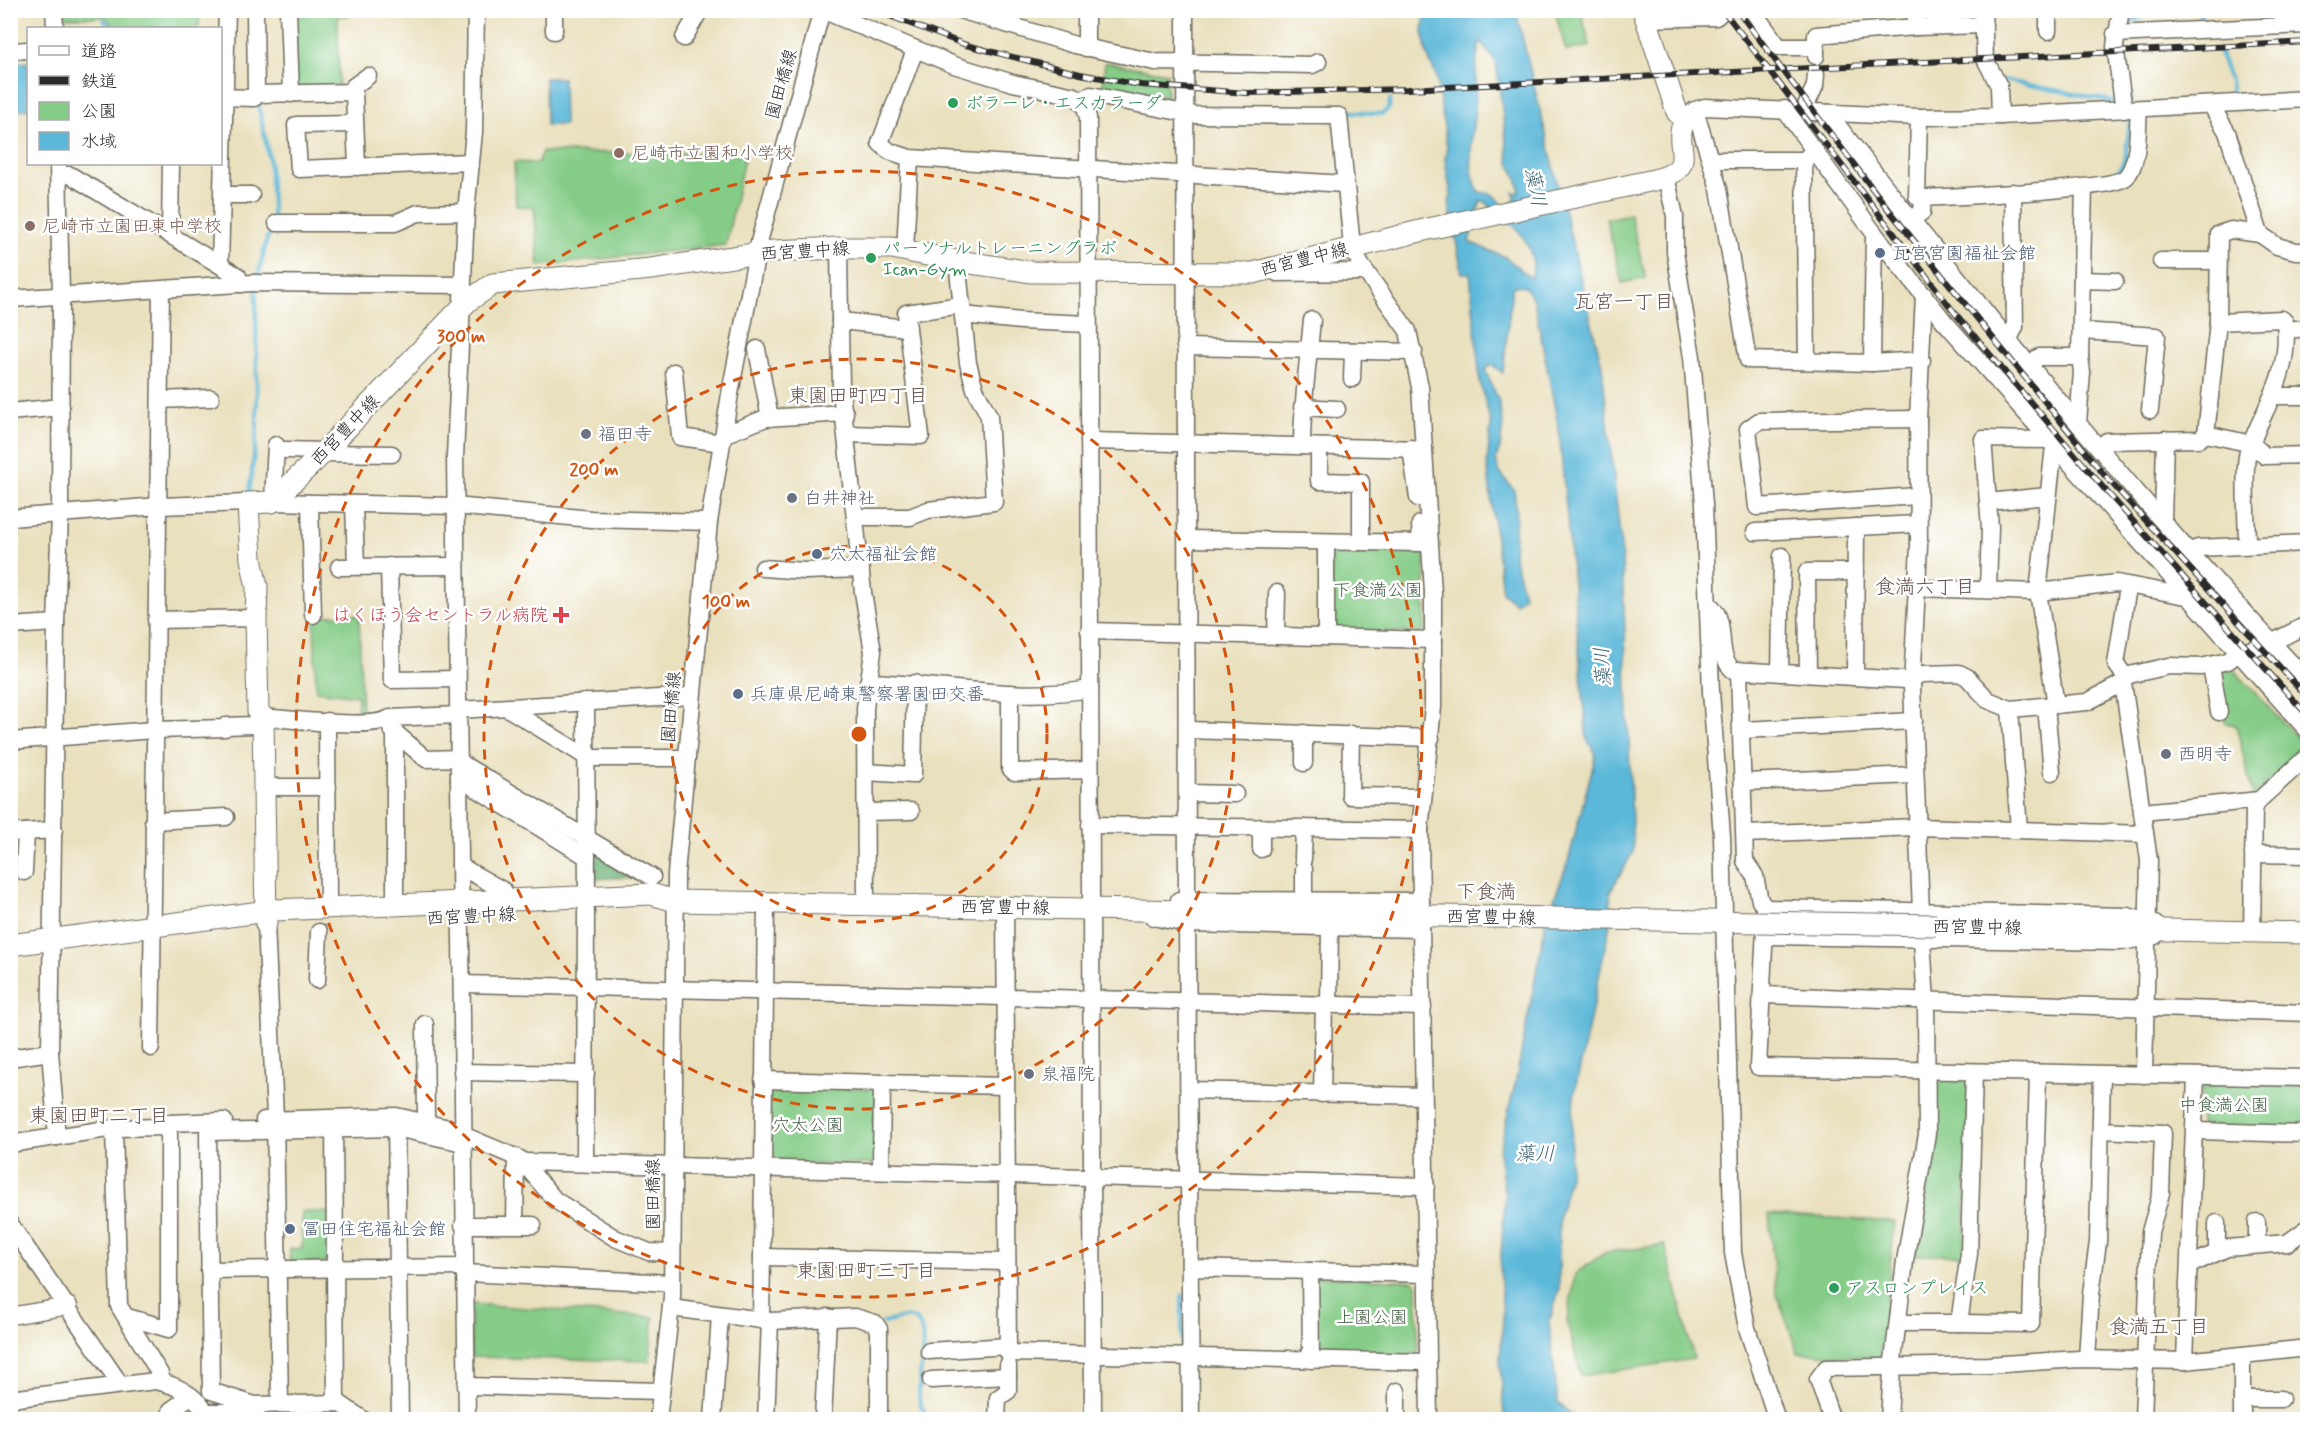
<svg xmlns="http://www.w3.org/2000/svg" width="2318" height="1430" font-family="Mynerve,'Klee One',sans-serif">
<rect width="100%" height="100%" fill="#fff"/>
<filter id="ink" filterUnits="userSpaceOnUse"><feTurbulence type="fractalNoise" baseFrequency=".0167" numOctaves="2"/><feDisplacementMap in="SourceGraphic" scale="12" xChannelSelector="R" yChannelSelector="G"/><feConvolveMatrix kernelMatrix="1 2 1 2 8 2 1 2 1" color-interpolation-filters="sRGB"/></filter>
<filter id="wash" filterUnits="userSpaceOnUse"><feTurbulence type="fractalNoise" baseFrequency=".008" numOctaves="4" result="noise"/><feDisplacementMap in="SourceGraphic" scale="24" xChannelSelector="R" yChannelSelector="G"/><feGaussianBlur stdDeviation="1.35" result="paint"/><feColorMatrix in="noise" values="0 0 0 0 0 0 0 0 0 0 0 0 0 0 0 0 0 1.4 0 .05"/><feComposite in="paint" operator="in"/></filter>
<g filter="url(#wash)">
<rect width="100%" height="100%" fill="#e9e0bd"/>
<g fill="#85cc87" stroke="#587c59" stroke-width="1.5">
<polygon points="60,11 200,11 199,28 114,28 106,17 60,17"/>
<polygon points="291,11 359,11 356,14 338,17 339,90 295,90"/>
<polygon points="1555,11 1581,11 1590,46 1566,51"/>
<polygon points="1105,62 1167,73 1167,96 1103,86"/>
<polygon points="542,152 745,154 726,245 539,266 534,207 516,206 514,162 538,163"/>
<polygon points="1630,214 1646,278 1622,283 1606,219"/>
<polygon points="1335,548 1419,549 1425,553 1425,629 1420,633 1332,630 1331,554"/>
<polygon points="314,615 359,615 362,716 357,716 358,696 316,691"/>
<polygon points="2230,666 2307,748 2253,796 2236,725 2225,723 2216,669"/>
<polygon points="1936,1074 1969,1076 1964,1255 1916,1255 1929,1169"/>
<polygon points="2207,1082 2307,1085 2307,1130 2205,1128 2200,1123 2202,1087"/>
<polygon points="773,1085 876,1089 876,1164 771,1164 769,1089"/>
<polygon points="302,1212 329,1212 329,1260 324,1263 290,1263 290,1249 302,1248"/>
<polygon points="1769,1214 1895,1222 1880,1358 1798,1353 1776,1292"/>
<polygon points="1665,1245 1694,1359 1581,1376 1567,1322 1575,1274 1606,1252"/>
<polygon points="1319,1276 1413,1281 1417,1284 1418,1352 1415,1355 1322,1353 1316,1350 1314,1280"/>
<polygon points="471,1304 654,1317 649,1361 471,1357"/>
<polygon points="339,1408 356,1419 257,1420 263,1410"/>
</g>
<polygon fill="#6cb074" stroke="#4c6e50" stroke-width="1.5" points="594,849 638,877 594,879"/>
<g fill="#5bb8d9" stroke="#437282" stroke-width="1.5" fill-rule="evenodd">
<path d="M1425 11H1516L1602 366 1622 555 1633 852 1610 892 1611 919 1574 1096 1569 1178 1559 1216V1290L1549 1323 1558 1403 1577 1419H1506L1504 1416 1500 1360 1503 1320 1500 1268 1505 1197 1499 1151 1516 1080 1546 920 1567 865 1596 754 1587 740 1559 430 1534 300 1526 288 1517 285 1512 288 1503 373 1491 364 1485 370 1498 399 1503 422 1500 448 1496 458 1498 470 1514 490 1516 508 1514 557 1524 595 1515 603 1502 592 1487 463 1491 424 1480 382 1470 273H1462L1449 203 1451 195 1445 160 1447 147 1436 75 1427 55 1423 33ZM1480 41 1496 62 1509 163C1514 172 1522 184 1518 193L1513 192 1516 199 1506 207 1492 194 1479 192C1465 165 1473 134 1475 105 1477 83 1474 62 1480 41ZM1481 200C1490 202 1491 211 1497 217 1501 221 1509 222 1514 226 1526 238 1538 262 1531 278L1505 257 1469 242Z"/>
<polygon points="28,62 28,109 14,110 13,63"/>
<polygon points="545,78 563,78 564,125 546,125"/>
</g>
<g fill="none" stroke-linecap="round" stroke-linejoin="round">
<g stroke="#5bb8d9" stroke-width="4">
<polyline points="2197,10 2205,24"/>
<polyline points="104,20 111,28"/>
<polyline points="2126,27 2126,24 2158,10"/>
<polyline points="2219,51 2230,81 2232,94"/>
<polyline points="2126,63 2131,103"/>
<polyline points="2003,80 2117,102"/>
<polyline points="258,102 269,158 273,219"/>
<polyline points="1343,111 1382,114 1389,108 1390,100"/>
<polyline points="1177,117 1177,170"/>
<polyline points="1177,177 1177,266"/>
<polyline points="2055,182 2117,173 2125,160 2131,114"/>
<polyline points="258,277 267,238 275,228"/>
<polyline points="249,495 257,430 256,289"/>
<polyline points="1182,1295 1182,1353"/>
<path d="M883 1323C892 1321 903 1316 911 1318 935 1323 914 1385 920 1403 922 1409 927 1415 930 1420"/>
<polyline points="1182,1361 1182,1420"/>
</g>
</g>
</g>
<g filter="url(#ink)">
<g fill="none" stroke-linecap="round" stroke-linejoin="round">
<defs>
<g id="minor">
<polyline points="54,10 55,28"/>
<polyline points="255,10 256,94"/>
<polyline points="288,10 291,94"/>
<polyline points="822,10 954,65 1013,83 1075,96 1085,106 1088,118 1093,1420"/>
<polyline points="960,10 1075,45 1155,62 1312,65 1318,62"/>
<polyline points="1086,10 1086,48"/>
<polyline points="1185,10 1187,899"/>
<polyline points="1752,10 1779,47 1816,47"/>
<polyline points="1983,10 1985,59 1999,86 2000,116"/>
<polyline points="2121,10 2115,46 2124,110"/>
<polyline points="1646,19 1716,17 1724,10"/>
<polyline points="1916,27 1984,25"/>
<polyline points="554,31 554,10"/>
<polyline points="2048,31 2048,10"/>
<polyline points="2115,34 2308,25"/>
<polyline points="684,38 700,10"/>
<polyline points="915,50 880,143 889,151 910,158 1345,184"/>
<polyline points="10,51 28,50"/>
<polyline points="1816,56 1816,35 1916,27 1915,10"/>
<polyline points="354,92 354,86 368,76"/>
<polyline points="220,97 254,98 256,94 354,92 357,167"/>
<polyline points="1081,100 1091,95 1195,115 1339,116 1352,247 1361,265 1408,331 1420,387 1433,592 1433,707 1420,830 1421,906"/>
<polyline points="2211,105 2227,132 2260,234 2277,246 2296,251 2308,251"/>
<polyline points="1784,109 1874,233 1944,321 2308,731"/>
<polyline points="1695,110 1719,189 1748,360 1872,363 1922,360"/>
<polyline points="1804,110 1815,86 1816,74"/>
<path d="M1828 113C1979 309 2137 501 2308 681"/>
<polyline points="1919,117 1917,196 1923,201"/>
<polyline points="1685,120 1695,110 1705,107 1919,117 2000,116 2308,99"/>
<polyline points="355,124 296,125 299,169 470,162"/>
<polyline points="1713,160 1804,160"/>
<polyline points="59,175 70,175 238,276 241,284"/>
<polyline points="1666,177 1675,216 1675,252 1692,357 1704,504 1711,692 1722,836 1733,1253 1747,1328 1777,1420"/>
<polyline points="223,195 251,195"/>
<path d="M1911 220 1922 212 1923 201 1926 198C1954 196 2114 190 2126 177 2140 162 2137 128 2139 110"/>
<polyline points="277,223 395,223 418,213 466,212"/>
<polyline points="170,234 171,164"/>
<polyline points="839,248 841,391 863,592 873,652 865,708 866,905"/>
<polyline points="905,250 910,158"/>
<polyline points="2161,261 2218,261"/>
<polyline points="220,265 227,10"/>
<polyline points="1277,273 1366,272"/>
<polyline points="2082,280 2115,281"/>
<polyline points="10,299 253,283 463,285"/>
<polyline points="963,315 1021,321 1088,324"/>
<polyline points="840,321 908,328"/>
<path d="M2218 322 2282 319 2285 322C2291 377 2264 405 2248 452 2243 468 2247 525 2247 544"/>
<polyline points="2286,330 2308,328"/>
<polyline points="2081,331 2157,336 2150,410"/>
<polyline points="2008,341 2015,327 2013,192"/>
<polyline points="1185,347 1414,352"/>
<polyline points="757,349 770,418"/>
<polyline points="1807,360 1804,160 1815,150"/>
<polyline points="1872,363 1874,233"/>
<polyline points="2028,365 2039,357 2080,357"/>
<polyline points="674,372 680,437 722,443"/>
<polyline points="1352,379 1353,351"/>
<polyline points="2274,396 2308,396"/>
<polyline points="160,400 211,398"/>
<polyline points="1302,407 1337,409"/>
<polyline points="10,412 61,407"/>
<polyline points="2078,423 2082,372 2080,357 2084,187"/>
<polyline points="847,434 921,436 906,313 962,305"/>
<polyline points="2206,434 2218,322 2219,234 2231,230 2260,234"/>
<polyline points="723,435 766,418 845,413"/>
<polyline points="1089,441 1424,449"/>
<path d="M1302 446C1302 404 1308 363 1312 320"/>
<polyline points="2054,446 2038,592 2056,705"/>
<polyline points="1319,447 1319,481 1361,482 1361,542"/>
<polyline points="1411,448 1418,498"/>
<polyline points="2099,448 2107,441 2199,439 2206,434 2252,444 2265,456 2308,455"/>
<polyline points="285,450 325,451"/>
<polyline points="323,453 392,454"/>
<polyline points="1917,496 1757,507 1748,429 1759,421 1918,419"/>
<polyline points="273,501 276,445"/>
<polyline points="272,502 455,506 591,519 709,522"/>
<polyline points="1988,502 2047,496"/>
<polyline points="310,503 313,615"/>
<polyline points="354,504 356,566"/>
<polyline points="856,517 910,517 928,510 994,502 989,416 975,389 968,363 957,261"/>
<polyline points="10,518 159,506 248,503"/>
<polyline points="2163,521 2165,439"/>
<polyline points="1755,532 1918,524"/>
<polyline points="1187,539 1421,543 1420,524"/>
<polyline points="1326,542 1326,636"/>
<polyline points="2189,551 2198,548 2308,543"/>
<polyline points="389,566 392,680 457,679"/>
<polyline points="339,567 456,566"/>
<polyline points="763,568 805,571 861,569"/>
<polyline points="2128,586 2116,664 2125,676 2123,683 2149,860 2144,1075"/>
<polyline points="1916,588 2038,592 2117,583 2186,596"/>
<polyline points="1988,589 1990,527 1983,439 2049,440"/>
<path d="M1712 607C1728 624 1715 654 1733 670L1906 680 1922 674 1959 673 1967 677 1988 700 2010 709 2087 702 2123 683"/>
<polyline points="156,620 256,618"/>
<polyline points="10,626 56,623"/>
<polyline points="1089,631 1433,640"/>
<polyline points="1276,636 1277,593"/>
<polyline points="2211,665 2219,712"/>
<polyline points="1739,670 1745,861 1755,876 1760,901 1766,908 1758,1067 2308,1078"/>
<polyline points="1780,673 1782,556"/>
<polyline points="1808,674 1807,572 1856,572"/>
<polyline points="2125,676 2169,666 2201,667 2228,661 2237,654 2271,643 2308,624"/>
<polyline points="1855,677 1856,527"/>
<path d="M868 682C942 684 1016 702 1090 689"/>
<polyline points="1010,693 1010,768 1014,772 1090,770"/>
<polyline points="586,702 587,897"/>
<polyline points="2046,706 2052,772"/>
<polyline points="507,708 588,758 687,758"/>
<polyline points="2010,709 2019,829"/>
<polyline points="458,710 692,696"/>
<polyline points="327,721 328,908"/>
<polyline points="391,729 426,759 459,758"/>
<polyline points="1188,730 1431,738"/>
<polyline points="1743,730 1914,721"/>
<polyline points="1351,734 1350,796 1422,797"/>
<path d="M10 741 154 730 225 728 226 726 252 725 263 717C290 719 370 730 390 718L458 715"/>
<polyline points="459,762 652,877"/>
<polyline points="1304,763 1304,733"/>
<polyline points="866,772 913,775 915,683"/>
<polyline points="459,778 587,857"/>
<polyline points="1744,782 1915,775"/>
<polyline points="266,787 328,787"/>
<polyline points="1188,793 1235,794"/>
<polyline points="866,812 911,811"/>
<polyline points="2143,812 2259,800 2308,756"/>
<polyline points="153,821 226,817"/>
<polyline points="1090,825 1420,830"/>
<polyline points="1261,827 1261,849"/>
<polyline points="10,833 54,830"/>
<polyline points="1745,834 1917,827 2145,834"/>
<polyline points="2253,854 2308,855"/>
<polyline points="1303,859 1304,828"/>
<polyline points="460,866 504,891 506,901"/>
<polyline points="24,872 26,832"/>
<polyline points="1179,900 1421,901"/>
<polyline points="1304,900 1304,869"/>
<polyline points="395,904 395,732"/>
<polyline points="1005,907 1008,1353 1428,1362"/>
<polyline points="1766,908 2128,916 2155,924"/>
<polyline points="1921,912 1912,686 1919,545 1918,419 1924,295"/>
<polyline points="1153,917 1187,924 1421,929"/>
<polyline points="266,924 275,1117 280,1405"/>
<polyline points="1187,924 1191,1420"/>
<polyline points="1421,924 1429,1420"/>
<polyline points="2252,932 2254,809 2259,800"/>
<polyline points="1766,936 2121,942 2155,936"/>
<polyline points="317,980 319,932"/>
<polyline points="462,984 1423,1007"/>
<polyline points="1762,995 2308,1013"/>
<polyline points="1329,1006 1330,926"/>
<polyline points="425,1024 426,1122"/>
<polyline points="151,1048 161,290"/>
<polyline points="10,1058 50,1052"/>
<polyline points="462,1072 586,1074"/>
<polyline points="763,1080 1005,1086"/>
<polyline points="1189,1090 1423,1096"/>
<polyline points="1322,1094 1324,1005"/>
<polyline points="264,1120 396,1116 462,1131"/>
<polyline points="334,1120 336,1403"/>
<polyline points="396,1120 400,1420"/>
<polyline points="114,1128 119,1306 160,1374 162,1382"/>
<polyline points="2102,1130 2163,1133 2161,1193 2150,1232 2143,1420"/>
<polyline points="2195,1131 2308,1134"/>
<polyline points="463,1135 520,1159 555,1200 615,1238 649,1252 672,1253"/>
<polyline points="57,1137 50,1052 56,623 60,514 61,295 58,164"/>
<polyline points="10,1144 114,1128 163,1127 168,1123 224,1121"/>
<polyline points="524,1162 1426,1186"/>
<polyline points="585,1162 586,911"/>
<polyline points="881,1171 882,1083"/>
<polyline points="10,1224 116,1378 118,1385"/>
<polyline points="515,1224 516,1157"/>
<polyline points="463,1225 533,1225"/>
<polyline points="2257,1245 2257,1222"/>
<polyline points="2217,1252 2217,1223"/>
<polyline points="762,1257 766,903"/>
<polyline points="2190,1265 2227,1248 2287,1243 2308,1228"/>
<polyline points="1190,1268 1426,1274"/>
<polyline points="209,1270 464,1267"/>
<polyline points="1310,1271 1311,1360"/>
<polyline points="464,1273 672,1283"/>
<polyline points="671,1308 770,1321 855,1317 875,1323 879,1329 879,1420"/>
<polyline points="10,1316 69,1306"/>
<polyline points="127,1317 169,1329 169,1133 163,1127"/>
<polyline points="761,1320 762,1257 1007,1262"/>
<polyline points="1898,1323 1959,1323 1969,1254 1974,1072"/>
<polyline points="1959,1323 2031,1324 2038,1073"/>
<polyline points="929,1351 1008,1346"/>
<polyline points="2242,1355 2242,1420"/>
<polyline points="2087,1359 2091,1294 2098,1242 2102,1074"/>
<polyline points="2185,1361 2196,1076"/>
<polyline points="931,1380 1008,1376"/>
<polyline points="466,1386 661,1391"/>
<polyline points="1397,1391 1397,1420"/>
<path d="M10 1399 155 1381C176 1384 202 1398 209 1420"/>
<polyline points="2242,1399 2281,1399"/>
<polyline points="206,1412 253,1412 258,1409"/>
<polyline points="176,1420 171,1410 191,1396"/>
<polyline points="364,1420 339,1403 255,1405 211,1391 208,1132 396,1128 463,1143"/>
<polyline points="467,1420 455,457 466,212 474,132 476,10"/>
<polyline points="658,1420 672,1297 676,874 709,522 731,388 759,242 822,10"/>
<polyline points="713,1420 720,1315"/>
<polyline points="766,1420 770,1321"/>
<polyline points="823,1420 828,1317"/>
<polyline points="997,1420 998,1398 1008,1391 1008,1365"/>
<polyline points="1832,1420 1818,1379 1826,1368 1988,1365 2079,1359 2185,1361 2308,1348"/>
<polyline points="1889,1420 1892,1369 1905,1261 1927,1134 1926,1002 1922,940"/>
</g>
<g id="major">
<path d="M266 924 263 717 258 712 256 618 257 587 251 559 248 503 272 502 323 453 468 301 493 284 651 269 774 251 839 248H892L957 261 1032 272 1253 273 1424 230 1654 180C1703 168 1670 146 1685 120L1677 112 1643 10"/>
<polyline points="1936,925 2308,933"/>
<polyline points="10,945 275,910 651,894 675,901 1758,922"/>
</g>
</defs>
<use href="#minor" stroke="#6e6a5e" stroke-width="19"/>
<use href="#major" stroke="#6e6a5e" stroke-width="23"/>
<use href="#minor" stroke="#fff" stroke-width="16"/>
<use href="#major" stroke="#fff" stroke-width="21"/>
<defs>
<g id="rail">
<polyline points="874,10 966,45 1080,74 1141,85 1247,93 1408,89 2308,42"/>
<polyline points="1723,10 1954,312 2107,492 2308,716"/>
<polyline points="1737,10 1884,204 2106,477 2308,698"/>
</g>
</defs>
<use href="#rail" stroke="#2b2b2b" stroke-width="6"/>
<use href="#rail" stroke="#fff" stroke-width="4" stroke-dasharray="11" stroke-linecap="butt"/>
<defs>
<polyline id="major-bridge" points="1758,922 1936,925"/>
</defs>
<use href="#major-bridge" stroke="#6e6a5e" stroke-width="23" stroke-linecap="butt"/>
<use href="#major-bridge" stroke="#fff" stroke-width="21"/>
</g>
</g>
<g fill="none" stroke="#d5540f" stroke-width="3" stroke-dasharray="10 8">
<circle cx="859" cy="734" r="188"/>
<circle cx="859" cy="734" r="375"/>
<circle cx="859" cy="734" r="563"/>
</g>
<g fill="#2e9e5b" stroke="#fff" stroke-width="2">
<circle cx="953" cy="103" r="6"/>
<circle cx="871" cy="258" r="6"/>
<circle cx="1834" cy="1288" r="6"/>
</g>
<g fill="#8d6e63" stroke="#fff" stroke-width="2">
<circle cx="619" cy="153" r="6"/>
<circle cx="30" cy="226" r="6"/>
</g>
<g fill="#5c6f8a" stroke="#fff" stroke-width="2">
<circle cx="1880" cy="253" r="6"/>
<circle cx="817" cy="554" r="6"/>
<circle cx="738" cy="694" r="6"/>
<circle cx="290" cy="1229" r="6"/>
</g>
<g fill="#6b7280" stroke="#fff" stroke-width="2">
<circle cx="586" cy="434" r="6"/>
<circle cx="792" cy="498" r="6"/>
<circle cx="2166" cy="754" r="6"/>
<circle cx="1029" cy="1074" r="6"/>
</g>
<path fill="#e0444e" stroke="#fff" stroke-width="2" d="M558 606h6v6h6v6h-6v6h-6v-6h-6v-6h6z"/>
<g text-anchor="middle" stroke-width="5" stroke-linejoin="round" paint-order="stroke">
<g font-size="18" fill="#2b2b2b" stroke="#fff">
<text transform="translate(781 84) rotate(-74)" y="6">園田橋線</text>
<text transform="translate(805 251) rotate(-4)" y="6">西宮豊中線</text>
<text transform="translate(1304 259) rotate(-14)" y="6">西宮豊中線</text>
<text transform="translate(345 430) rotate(-46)" y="6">西宮豊中線</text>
<text transform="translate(671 707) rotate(-85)" y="6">園田橋線</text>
<text transform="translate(1005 907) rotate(1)" y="6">西宮豊中線</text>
<text transform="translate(471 916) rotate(-3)" y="6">西宮豊中線</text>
<text transform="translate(1491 917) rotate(1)" y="6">西宮豊中線</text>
<text transform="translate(1977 927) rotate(1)" y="6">西宮豊中線</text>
<text transform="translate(653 1194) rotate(-90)" y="6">園田橋線</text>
</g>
<g font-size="18" fill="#27864d" stroke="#fff" text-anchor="start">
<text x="965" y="109">ボラーレ・エスカラーダ</text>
<text x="883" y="254">パーソナルトレーニングラボ<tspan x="883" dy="21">Ican-Gym</tspan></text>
<text x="1846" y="1294">アスロンプレイス</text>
</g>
<g font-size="18" fill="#785e54" stroke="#fff" text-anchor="start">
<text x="631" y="159">尼崎市立園和小学校</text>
<text x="42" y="232">尼崎市立園田東中学校</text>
</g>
<g font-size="18" fill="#4e5e75" stroke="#fff" text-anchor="start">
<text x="1892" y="259">瓦宮宮園福祉会館</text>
<text x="829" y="560">穴太福祉会館</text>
<text x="750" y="700">兵庫県尼崎東警察署園田交番</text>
<text x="302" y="1235">冨田住宅福祉会館</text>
</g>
<g font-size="18" fill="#5b616d" stroke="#fff" text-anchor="start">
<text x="598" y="440">福田寺</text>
<text x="804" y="504">白井神社</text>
<text x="2178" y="760">西明寺</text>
<text x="1041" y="1080">泉福院</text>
</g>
<g font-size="18" fill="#4a634b" stroke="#fff">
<text x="1378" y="596">下食満公園</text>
<text x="2224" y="1111">中食満公園</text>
<text x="808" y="1131">穴太公園</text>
<text x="1372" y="1323">上園公園</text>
</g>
<g font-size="18" fill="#be3a42" stroke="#fff" text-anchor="end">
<text x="548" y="621">はくほう会セントラル病院</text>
</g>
<g font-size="20" font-style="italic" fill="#3e6371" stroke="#fff">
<text transform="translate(1536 187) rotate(79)" y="7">藻川</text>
<text transform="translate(1602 667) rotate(-94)" y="7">藻川</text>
<text x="1535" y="1160">藻川</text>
</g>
<g font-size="20" fill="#65514c" stroke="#fff">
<text x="1624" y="308">瓦宮一丁目</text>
<text x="858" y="402">東園田町四丁目</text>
<text x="1925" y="593">食満六丁目</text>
<text x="1486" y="898">下食満</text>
<text x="99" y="1122">東園田町二丁目</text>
<text x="866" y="1277">東園田町三丁目</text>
<text x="2159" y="1333">食満五丁目</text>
</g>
</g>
<circle cx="859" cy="734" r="9" fill="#d5540f" stroke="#fff" stroke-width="3"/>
<g font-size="18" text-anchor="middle" font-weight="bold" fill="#d5540f" stroke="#fff" stroke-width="5" stroke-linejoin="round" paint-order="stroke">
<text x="461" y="342">300 m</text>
<text x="594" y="475">200 m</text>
<text x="726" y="607">100 m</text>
</g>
<rect width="2318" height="1430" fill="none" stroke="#fff" stroke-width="36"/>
<rect x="27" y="27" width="195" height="138" fill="#ffffff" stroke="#aaaaaa" stroke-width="1.5"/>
<rect x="39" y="46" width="30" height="9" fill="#ffffff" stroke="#aaaaaa" stroke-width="1.5"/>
<text x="81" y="57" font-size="18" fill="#2b2b2b">道路</text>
<rect x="39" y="76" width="30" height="9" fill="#2b2b2b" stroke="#aaaaaa" stroke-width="1.5"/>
<text x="81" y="87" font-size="18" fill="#2b2b2b">鉄道</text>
<rect x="39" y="102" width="30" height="18" fill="#85cc87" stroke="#aaaaaa" stroke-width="1.5"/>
<text x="81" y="117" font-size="18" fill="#2b2b2b">公園</text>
<rect x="39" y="132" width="30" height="18" fill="#5bb8d9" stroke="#aaaaaa" stroke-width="1.5"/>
<text x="81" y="147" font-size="18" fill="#2b2b2b">水域</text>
</svg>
